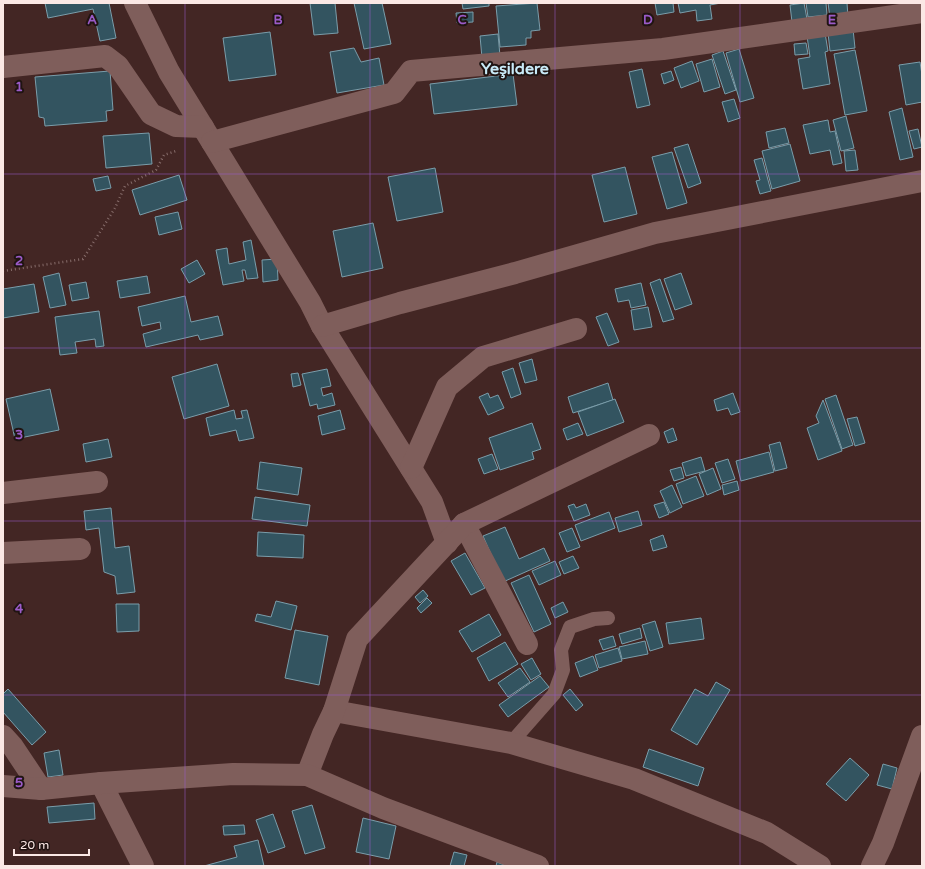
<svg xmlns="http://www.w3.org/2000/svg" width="925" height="869" font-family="'Varela Round',sans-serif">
<rect width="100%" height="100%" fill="#432624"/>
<g fill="#335460" stroke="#7a9daa">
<polygon points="45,3 109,3 116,38 100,41 93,9 48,18"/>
<polygon points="310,3 335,3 338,33 314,35"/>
<polygon points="354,3 382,3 391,44 364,49"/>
<polygon points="462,3 489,3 489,6 463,9"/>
<polygon points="537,3 540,30 531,31 531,38 526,38 526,45 500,47 496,6"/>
<polygon points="655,3 673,3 674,12 657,15"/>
<polygon points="678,3 721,3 710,5 712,19 697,21 696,10 680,13"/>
<polygon points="804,3 807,19 792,22 790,5"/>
<polygon points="806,3 826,3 827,15 808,17"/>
<polygon points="828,3 847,3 848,17 830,18"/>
<polygon points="473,12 473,22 457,23 456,13"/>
<polygon points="853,29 855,48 830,51 828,33"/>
<polygon points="270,32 276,75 229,81 223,38"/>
<polygon points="825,33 828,51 825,52 830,84 803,89 798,59 810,57 807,36"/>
<polygon points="498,34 500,56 482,58 480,36"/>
<polygon points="806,43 808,54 795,55 794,44"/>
<polygon points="354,48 361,62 379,58 384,85 337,93 330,52"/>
<polygon points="739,49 754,98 740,102 726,53"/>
<polygon points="855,50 867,111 845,115 834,54"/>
<polygon points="723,51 736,90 725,94 712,55"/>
<polygon points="712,59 720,87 704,92 696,64"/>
<polygon points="692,61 699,81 681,88 674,68"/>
<polygon points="920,62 922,75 922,102 906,105 899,65"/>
<polygon points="642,69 650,105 637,108 629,72"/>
<polygon points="110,71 113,110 106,111 107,121 45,126 44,118 39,117 35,77"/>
<polygon points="671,71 674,80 664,84 661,74"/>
<polygon points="513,74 517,105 434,114 430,84"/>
<polygon points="734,99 740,118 728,122 722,102"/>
<polygon points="902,108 913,157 900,160 889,112"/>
<polygon points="846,116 854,148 841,151 833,120"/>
<polygon points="828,120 830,132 835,131 842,163 833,165 830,150 810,154 803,125"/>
<polygon points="785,128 789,143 769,148 766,132"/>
<polygon points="918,129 922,147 914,149 909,131"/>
<polygon points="149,133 152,164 106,168 103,136"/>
<polygon points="688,144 701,183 688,188 674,148"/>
<polygon points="790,144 800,181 772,189 762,151"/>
<polygon points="855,150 858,170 846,171 844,151"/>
<polygon points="672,152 687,203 667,209 652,157"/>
<polygon points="762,158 771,191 760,194 756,181 760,180 754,160"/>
<polygon points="625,167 637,214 604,222 592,175"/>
<polygon points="435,168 443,212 397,221 388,177"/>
<polygon points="179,175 187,200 140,215 132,190"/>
<polygon points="108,176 111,188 96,191 93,179"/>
<polygon points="178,212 182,229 159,235 155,217"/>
<polygon points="373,223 383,268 342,277 333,231"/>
<polygon points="251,240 258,278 247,279 245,270 242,270 244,281 223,285 216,250 227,248 229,264 246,260 243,242"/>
<polygon points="277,259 278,280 263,282 262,260"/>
<polygon points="197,260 205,274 189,283 181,269"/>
<polygon points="59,273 66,305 50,308 43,277"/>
<polygon points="681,273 692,304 675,310 664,279"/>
<polygon points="147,276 150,293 120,298 117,281"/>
<polygon points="660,279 674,319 663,322 650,283"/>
<polygon points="86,282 89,298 72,301 69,285"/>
<polygon points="641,283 646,305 631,308 629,300 618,302 615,289"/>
<polygon points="34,284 39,312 3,318 3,289"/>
<polygon points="185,296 191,322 218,316 223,335 200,340 198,335 146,347 143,334 161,329 160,322 142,326 138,307"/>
<polygon points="648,307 652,327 634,330 631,310"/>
<polygon points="99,311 104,346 96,347 95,339 75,342 77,353 60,355 55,317"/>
<polygon points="607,313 619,342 608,346 596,317"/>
<polygon points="532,359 537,380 525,383 519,363"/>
<polygon points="217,364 229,406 184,419 172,377"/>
<polygon points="513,368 521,394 511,398 502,372"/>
<polygon points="327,369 331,386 321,388 323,396 332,393 335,405 318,409 317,404 310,406 302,374"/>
<polygon points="298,373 301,385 293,387 291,374"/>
<polygon points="608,383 613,400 573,413 568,397"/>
<polygon points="50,389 59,430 15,439 6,399"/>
<polygon points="488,393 490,398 498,395 504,408 488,415 479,397"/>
<polygon points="733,393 740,412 731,415 728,408 717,411 714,400"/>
<polygon points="836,395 853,445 842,449 825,399"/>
<polygon points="615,399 624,422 587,436 578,412"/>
<polygon points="823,400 842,451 818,460 807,428 819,423 816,416"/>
<polygon points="234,410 236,419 243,418 241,411 247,410 254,438 239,441 236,430 210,436 206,418"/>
<polygon points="340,410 345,429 322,435 318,416"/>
<polygon points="857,417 865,443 855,446 847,419"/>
<polygon points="532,423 541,449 532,452 534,459 500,470 489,438"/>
<polygon points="578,423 583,434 567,440 563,429"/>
<polygon points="673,428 677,440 668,443 664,432"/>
<polygon points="108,439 112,457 86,462 83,444"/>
<polygon points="780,442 787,468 775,471 769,445"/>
<polygon points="769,452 774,472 741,481 736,461"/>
<polygon points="492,454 498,469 484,474 478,459"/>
<polygon points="701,457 705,471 686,476 682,463"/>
<polygon points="728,459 735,479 722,483 715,463"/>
<polygon points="260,462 302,468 298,495 257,489"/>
<polygon points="681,467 684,478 674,481 670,470"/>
<polygon points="713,468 721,489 707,495 699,474"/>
<polygon points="696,476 704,496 683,504 676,484"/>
<polygon points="737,481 739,490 724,495 722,485"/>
<polygon points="672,485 682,507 670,513 660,491"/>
<polygon points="255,497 310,505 307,526 252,519"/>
<polygon points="664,502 669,514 659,518 654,505"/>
<polygon points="574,504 576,508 586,504 590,515 574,521 568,506"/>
<polygon points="111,508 115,548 129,546 135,592 117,594 115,576 104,572 99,528 86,530 84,511"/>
<polygon points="638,511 642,525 619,532 615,518"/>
<polygon points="609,512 615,528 581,541 575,525"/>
<polygon points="505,527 519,559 544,548 550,561 503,582 483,536"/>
<polygon points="572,528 580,547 567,552 559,533"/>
<polygon points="258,532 304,535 303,558 257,556"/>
<polygon points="663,535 667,547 653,551 650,540"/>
<polygon points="465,553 485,588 471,595 451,561"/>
<polygon points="573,556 579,568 564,574 559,562"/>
<polygon points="555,561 561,575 539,585 532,571"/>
<polygon points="529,575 551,624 534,632 511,583"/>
<polygon points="423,590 428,596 420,603 415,597"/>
<polygon points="427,598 432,603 421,613 417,608"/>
<polygon points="276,601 297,606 291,630 255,621 257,614 271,617"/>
<polygon points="563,602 568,612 555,618 551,608"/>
<polygon points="116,604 139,604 139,631 117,632"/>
<polygon points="489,614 501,635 472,652 459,631"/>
<polygon points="701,618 704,639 669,644 666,623"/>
<polygon points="655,621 663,647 650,651 642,625"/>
<polygon points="640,628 642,638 622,644 619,634"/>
<polygon points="295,630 328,636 319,685 285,678"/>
<polygon points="613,636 616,646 603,650 599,640"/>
<polygon points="645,641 648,654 622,659 619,647"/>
<polygon points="505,642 518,664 489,681 477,658"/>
<polygon points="618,648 622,661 599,668 595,655"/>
<polygon points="593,656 598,670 580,677 575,663"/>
<polygon points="532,658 541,674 531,680 521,664"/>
<polygon points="520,668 530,682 508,697 498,683"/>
<polygon points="540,676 549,687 508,717 499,705"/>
<polygon points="716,682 730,690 697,745 671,730 695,689 708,696"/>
<polygon points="8,689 46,732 32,745 3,712 3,694"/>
<polygon points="570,689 583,705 576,711 563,695"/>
<polygon points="649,749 704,768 698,786 643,767"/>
<polygon points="59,750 63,775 48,777 44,753"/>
<polygon points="850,758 869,775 846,801 826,784"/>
<polygon points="883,764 897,768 892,789 877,785"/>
<polygon points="94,803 95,819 49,823 47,807"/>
<polygon points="312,805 325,848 305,854 292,811"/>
<polygon points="273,814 285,847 268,853 256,820"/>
<polygon points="363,818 396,826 389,859 356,852"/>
<polygon points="244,825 245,834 224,835 223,826"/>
<polygon points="258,840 264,866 204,866 237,857 234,846"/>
<polygon points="454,852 467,855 464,866 450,866"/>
<polygon points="497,862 507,866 496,866"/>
</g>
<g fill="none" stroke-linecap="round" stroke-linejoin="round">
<polyline stroke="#866c6a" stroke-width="2.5" stroke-dasharray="1 3" stroke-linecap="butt" points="3,271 83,259 115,208 125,186 156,170 164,155 176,151"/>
<polyline stroke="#7f5e5b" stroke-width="14" points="511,743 554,694 563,670 561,650 570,627 594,619 608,618"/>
<g stroke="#7f5e5b" stroke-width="22">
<polyline points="135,3 169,72 310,302 322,326 432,502 447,543"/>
<polyline points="3,67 105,56 118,66 151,114 176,126 203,127"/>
<polyline points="212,142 394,93 411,71 663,49 922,12"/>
<polyline points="322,326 400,303 515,273 655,233 922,181"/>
<polyline points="411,468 447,387 483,357 576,329"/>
<polyline points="3,493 97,482"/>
<polyline points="464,524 527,644"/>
<polyline points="3,553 80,549"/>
<polyline points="334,711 511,743 634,779 767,833 820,866"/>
<polyline points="3,736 13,747 41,789"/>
<polyline points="307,775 323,734 334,711 357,639 464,524 649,435"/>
<polyline points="101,783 143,866"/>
<polyline points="3,786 41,789 101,783 233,774 307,775 383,808 538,866"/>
<polyline points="872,866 883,843 922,736"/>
</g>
</g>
<path fill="none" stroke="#9b5bc8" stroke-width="1" stroke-opacity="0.55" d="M185 3V866M370 3V866M555 3V866M740 3V866M3 174H922M3 348H922M3 521H922M3 695H922"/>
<g text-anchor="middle" stroke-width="4" stroke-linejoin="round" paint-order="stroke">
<g font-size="16" font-weight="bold" fill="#c9ebf8" stroke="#201412">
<text x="515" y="74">Yeşildere</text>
</g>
</g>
<g font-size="13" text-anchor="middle" font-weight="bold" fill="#9b5bc8" stroke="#201412" stroke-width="4" stroke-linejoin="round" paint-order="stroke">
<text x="92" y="24">A</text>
<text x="278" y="24">B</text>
<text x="462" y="24">C</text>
<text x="648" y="24">D</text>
<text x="832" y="24">E</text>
<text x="19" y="91">1</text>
<text x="19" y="265">2</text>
<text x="19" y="439">3</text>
<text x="19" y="613">4</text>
<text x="19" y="787">5</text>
</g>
<rect width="925" height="869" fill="none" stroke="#fbe8e5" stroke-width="8"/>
<path d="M14 849v6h75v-6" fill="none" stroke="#fbe8e5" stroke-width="2"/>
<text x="20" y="849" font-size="12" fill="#fbe8e5" stroke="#201412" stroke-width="3" paint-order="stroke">20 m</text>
</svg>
